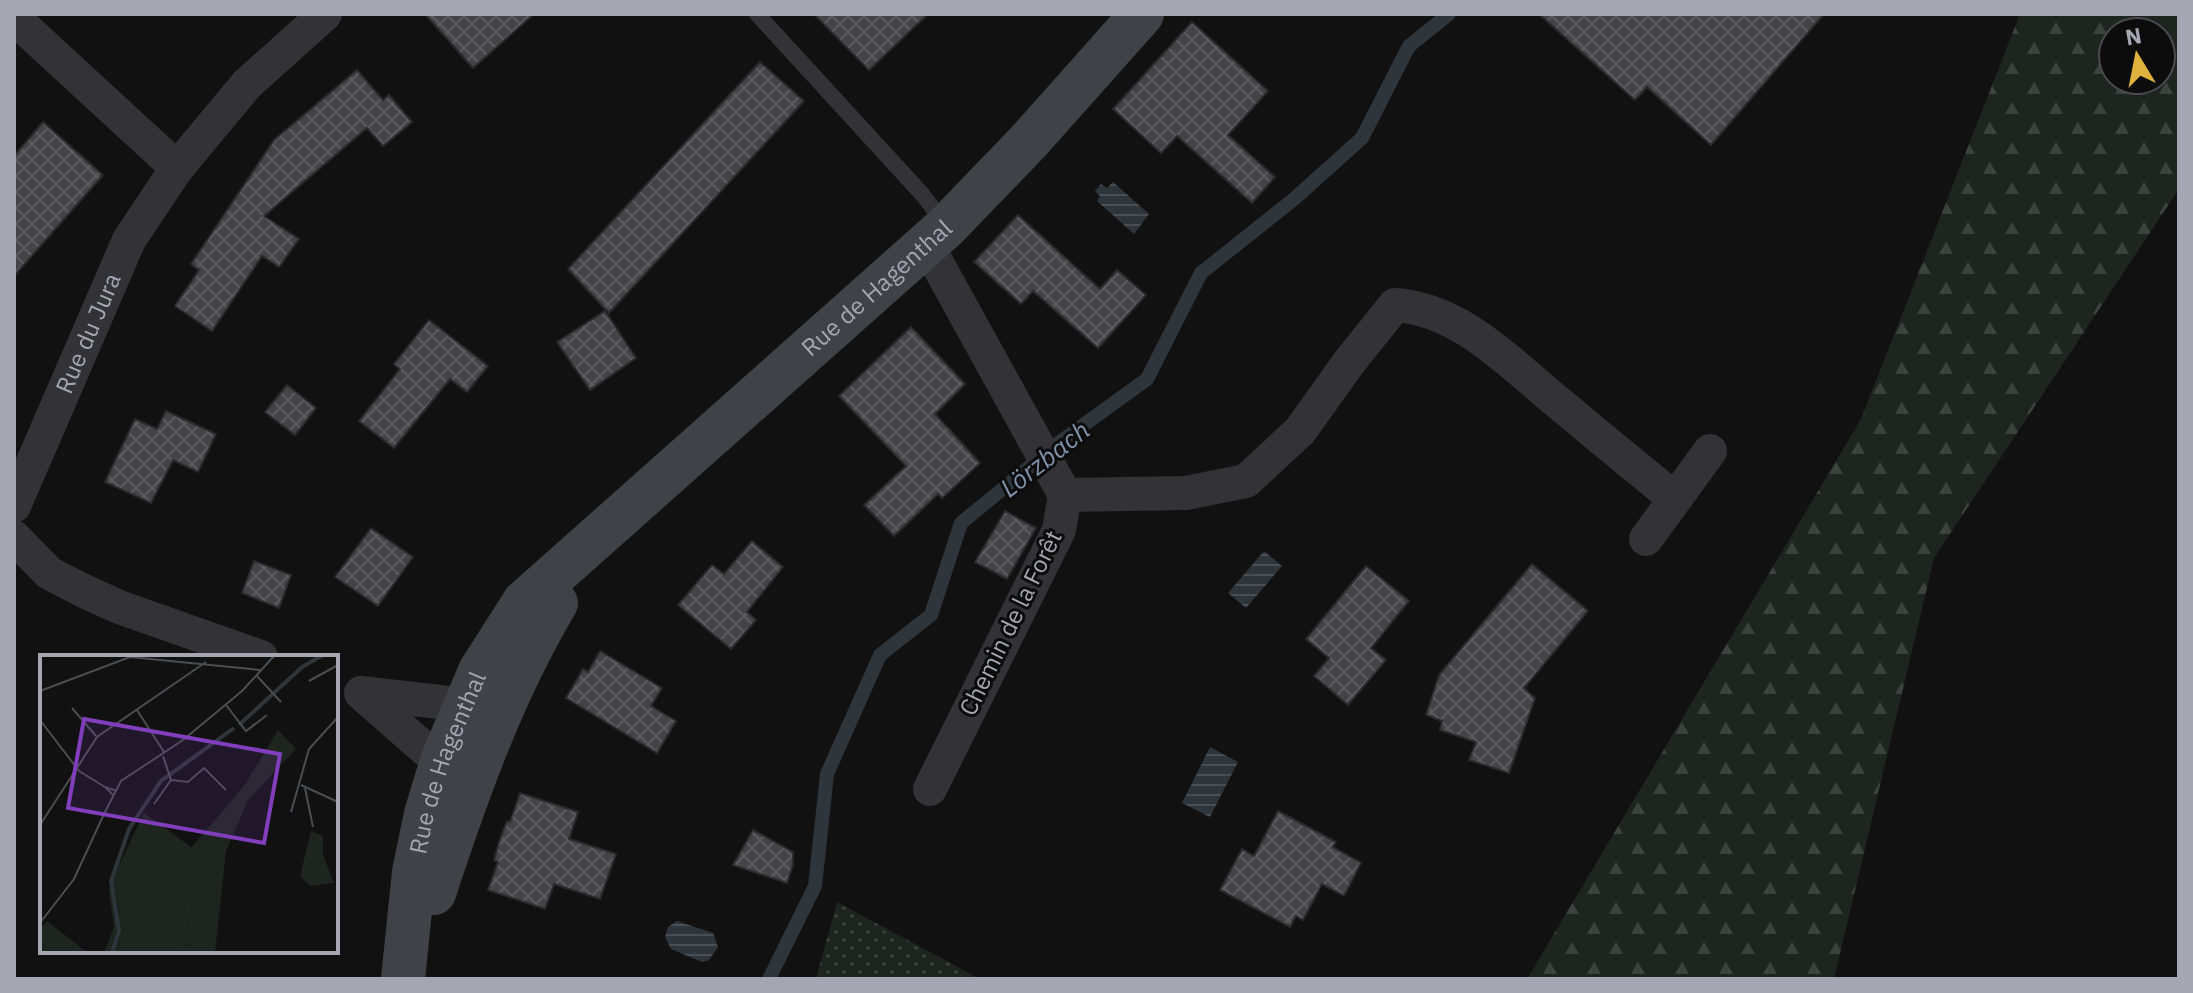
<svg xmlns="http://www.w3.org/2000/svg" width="2193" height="993" font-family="'IBM Plex Sans',sans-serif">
<defs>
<pattern id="grass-dots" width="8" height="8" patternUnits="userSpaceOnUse" patternTransform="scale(2)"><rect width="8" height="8" fill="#1e251f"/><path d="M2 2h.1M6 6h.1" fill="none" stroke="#3c423d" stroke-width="1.8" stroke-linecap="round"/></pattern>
<pattern id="forest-firs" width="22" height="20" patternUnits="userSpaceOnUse" patternTransform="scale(2)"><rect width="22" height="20" fill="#1e251f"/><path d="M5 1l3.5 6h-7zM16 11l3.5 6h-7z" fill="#3c423d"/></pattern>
<pattern id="water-rules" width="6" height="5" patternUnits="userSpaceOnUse" patternTransform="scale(2)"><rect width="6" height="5" fill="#2e353b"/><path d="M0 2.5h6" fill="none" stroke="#494f55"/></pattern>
<pattern id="building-cross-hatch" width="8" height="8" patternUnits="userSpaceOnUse" patternTransform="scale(2)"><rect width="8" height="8" fill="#434348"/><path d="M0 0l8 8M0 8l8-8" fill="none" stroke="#5b5b60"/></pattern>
</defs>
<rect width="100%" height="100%" fill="#111112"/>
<polygon fill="url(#grass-dots)" points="837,902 980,979 816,979"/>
<path fill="url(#forest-firs)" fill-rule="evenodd" d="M2020 14H2179V189L1934 558 1834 979H1527L1861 419ZM2113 32H2161V80H2113Z"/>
<g fill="url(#water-rules)">
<polygon points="1113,182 1149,214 1134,234 1097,201 1100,196 1095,191 1101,184 1107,188"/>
<polygon points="1264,551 1282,566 1246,608 1228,593"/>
<polygon points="1210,747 1238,762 1210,817 1182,803"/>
<polygon points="677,921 713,933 718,947 709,960 702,962 671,949 665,937 668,927"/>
</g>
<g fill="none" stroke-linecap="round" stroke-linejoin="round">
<polyline stroke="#2e353b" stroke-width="14" points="769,979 815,886 827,774 880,655 931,615 961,523 1056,445 1147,379 1201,273 1294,199 1362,138 1409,46 1449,14"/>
</g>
<g fill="url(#building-cross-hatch)" stroke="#2b2b2e" stroke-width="2">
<polygon points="425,14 534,14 473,68"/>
<polygon points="814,14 928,14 869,70"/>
<polygon points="1539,14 1824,14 1711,145 1647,87 1635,100"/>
<polygon points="1192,22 1268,91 1228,135 1275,177 1252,203 1177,136 1161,153 1113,109"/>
<polygon points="760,62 804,101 609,313 568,269"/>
<polygon points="357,70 383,100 389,95 412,122 383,146 367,128 264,216 299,239 279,267 262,256 212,331 175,306 199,270 191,264 274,140"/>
<polygon points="43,122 103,175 14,276 14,156"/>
<polygon points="1018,215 1100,289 1117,270 1146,295 1098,348 1033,291 1021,304 974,262"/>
<polygon points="605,311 636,358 590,390 557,342"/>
<polygon points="429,320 488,366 467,392 450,379 394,448 359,421 400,369 394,364"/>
<polygon points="911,327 965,384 935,414 980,463 942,498 938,494 894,536 864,505 906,466 839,396"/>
<polygon points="287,385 316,408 295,435 265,412"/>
<polygon points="166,411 216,434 198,472 173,460 151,503 105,482 135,419 157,429"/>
<polygon points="1005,511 1036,528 1007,579 975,562"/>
<polygon points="371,528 413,557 378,606 335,577"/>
<polygon points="752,541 783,567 747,612 756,620 731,649 678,605 712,565 724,574"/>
<polygon points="254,561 291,575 279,608 242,593"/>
<polygon points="1532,564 1588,611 1524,688 1535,698 1509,773 1469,760 1476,742 1440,730 1442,721 1426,715 1439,675"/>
<polygon points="1366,566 1409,601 1371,648 1386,660 1348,705 1314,676 1329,658 1306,639"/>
<polygon points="600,651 662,688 651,706 676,721 657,753 566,698 583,669 588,672"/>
<polygon points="520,793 578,812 569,839 616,854 600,899 554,884 545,909 488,890 498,862 494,860 499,842 507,821 510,822"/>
<polygon points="1278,811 1336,842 1333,847 1361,863 1344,896 1322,884 1303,920 1296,916 1290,927 1220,890 1242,849 1254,856"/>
<polygon points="753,830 793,852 793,865 787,883 733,865"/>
</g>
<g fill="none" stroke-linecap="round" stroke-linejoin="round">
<polyline stroke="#333337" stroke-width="16" points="757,14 922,194 945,224"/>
<g stroke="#333337" stroke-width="34">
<polyline points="14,18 177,168"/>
<polyline points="927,245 1065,495 1059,530 930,789"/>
<path d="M1065 495 1186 493 1246 481 1300 431 1350 361 1395 305C1461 309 1512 365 1560 404 1598 436 1636 467 1674 498"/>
<path id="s1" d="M14 506 129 240 177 168 247 84 325 14"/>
<polyline points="14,537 49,573 84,591 119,607 261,657"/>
<polyline points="1646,539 1710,451"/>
<polyline points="464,766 426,750 361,693 466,705 487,712"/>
</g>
<g stroke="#414247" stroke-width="44">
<path d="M434 893C467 793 502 694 556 603"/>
<path id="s2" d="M403 979 414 872 426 814 443 758 480 671 524 602 947 226 1028 142 1142 14"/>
</g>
</g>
<g text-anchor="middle" stroke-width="6" stroke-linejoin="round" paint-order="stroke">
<g font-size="24" fill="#a4a7b2" stroke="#0c0c0d">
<text dy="8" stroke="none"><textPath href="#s2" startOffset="874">Rue de Hagenthal</textPath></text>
<text dy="8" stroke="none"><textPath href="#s1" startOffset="188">Rue du Jura</textPath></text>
<text transform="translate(1011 623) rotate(-64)" y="8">Chemin de la Forêt</text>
<text dy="8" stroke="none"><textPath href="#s2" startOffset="222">Rue de Hagenthal</textPath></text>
</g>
<g font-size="26" font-style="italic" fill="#7e92aa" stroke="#0c0c0d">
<text transform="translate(1045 459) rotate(-38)" y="9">Lörzbach</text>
</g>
</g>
<g transform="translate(40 655)">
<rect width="298" height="298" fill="#111112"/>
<path d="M104 158 162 200 143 298H76L83 276 72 225Z" fill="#1e251f"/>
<path d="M238 75 256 94 208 145 186 196 175 298H143L162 200 150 194 204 131ZM271 176 283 181V200L294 228 270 231 260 221ZM72 225 83 276 76 298H64L74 272 69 236Z" fill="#1e251f"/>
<path d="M7 266 48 298H0V274Z" fill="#1e251f"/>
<path fill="none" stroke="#2e353b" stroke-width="4" d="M199 70 262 12 283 0M72 298 79 276 71 226 89 174 121 126 194 73"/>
<path fill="none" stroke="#4c4d52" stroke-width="2" d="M216 20 241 47M269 26 298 10M0 36 90 2 220 15M186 50 206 76 227 60M32 53 56 81M97 55 124 97M0 65 39 116 65 132M123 101 131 125M131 125 148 127 164 113 186 135M261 130 298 147M265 133 273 172M74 141 65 132 77 136M114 149 131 125M251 157 269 94 298 62M64 159 81 126 143 85 202 36 235 0M0 170 57 82 166 7M0 268 34 224 64 159"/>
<path fill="#813ebd" fill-opacity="0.15" stroke="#813ebd" stroke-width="4" d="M44 64 240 99 224 188 28 153Z"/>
<rect width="298" height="298" fill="none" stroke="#a4a7b2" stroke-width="4"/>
</g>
<rect width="2193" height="993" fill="none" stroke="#a4a7b2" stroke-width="32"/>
<g transform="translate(2137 56) rotate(350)"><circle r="38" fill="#0c0c0d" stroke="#494a4f" stroke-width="2"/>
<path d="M0-6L14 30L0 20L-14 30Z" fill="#deb23d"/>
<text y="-12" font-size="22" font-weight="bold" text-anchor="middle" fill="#a4a7b2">N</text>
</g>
</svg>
